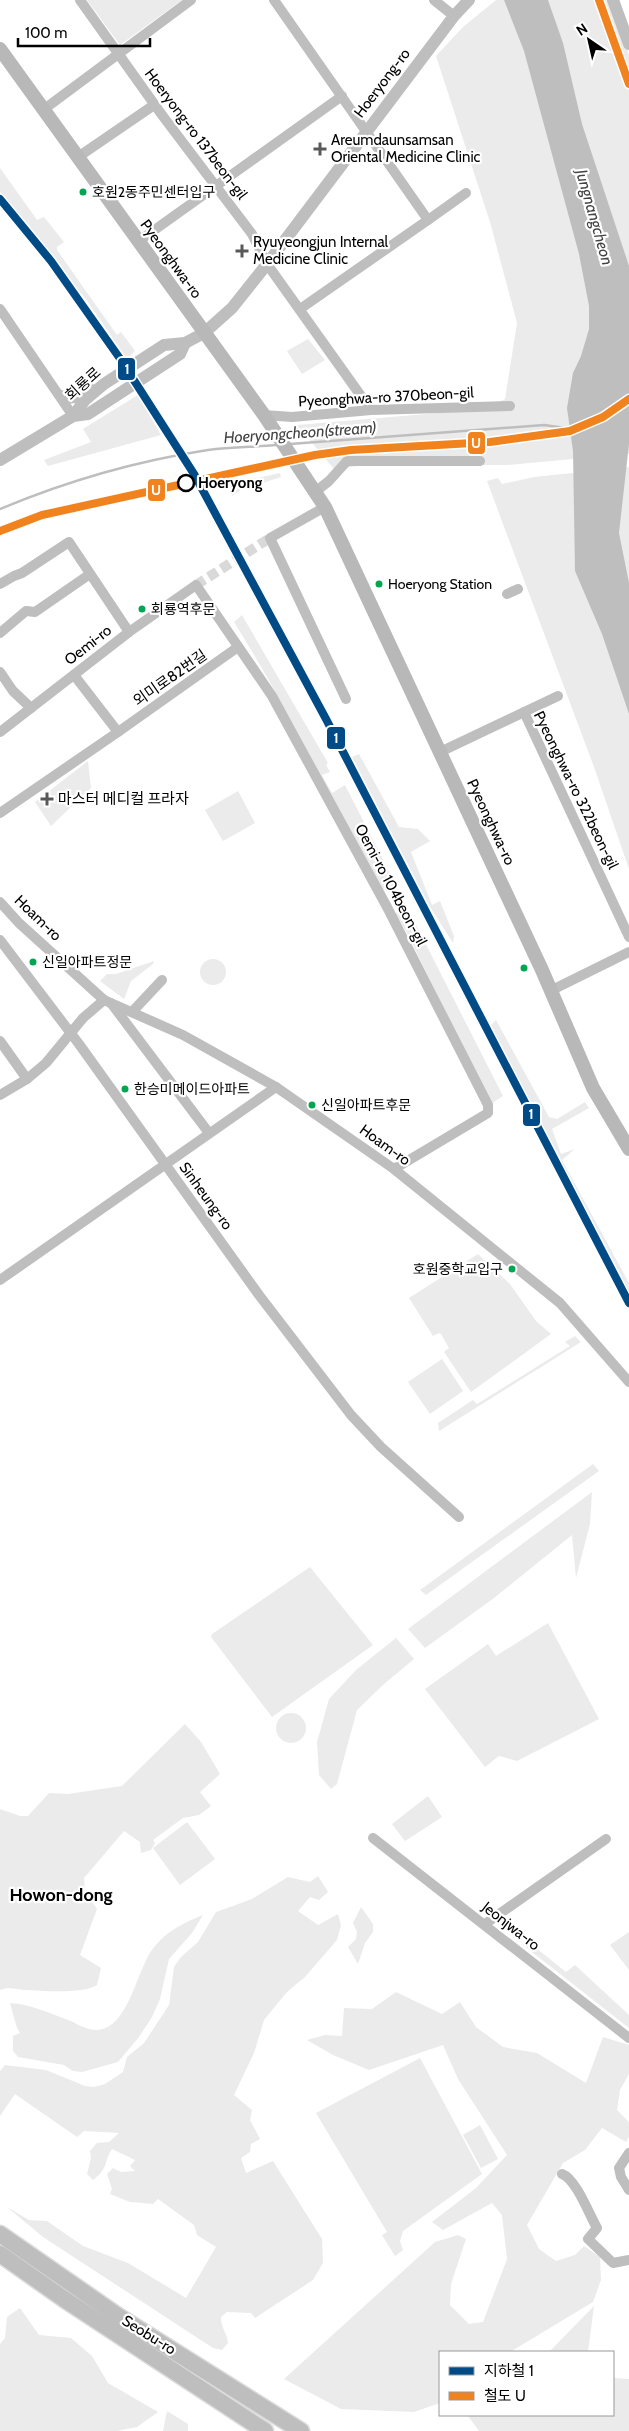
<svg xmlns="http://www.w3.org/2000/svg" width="629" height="2431" font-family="Cabin,'Noto Sans KR',sans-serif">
<rect width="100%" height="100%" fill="#fff"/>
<g fill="#ebebeb">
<polygon points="87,0 182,0 120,45"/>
<polygon points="496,0 610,0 629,55 629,454 507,465 358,466 334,469 297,425 485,409 505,399 517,323 490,222 436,56 463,27"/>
<polygon points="0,168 37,220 44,217 64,242 57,247 57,250 117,335 121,332 135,351 127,359 87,301 0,191"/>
<polygon points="308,339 325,360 302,374 287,351"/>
<polygon points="138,395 161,435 48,466 44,460 91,442 83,429 86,427"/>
<polygon points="629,467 629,869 594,767 487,481 498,478 502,484 534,477"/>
<polygon points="280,473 281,477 241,490 232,496 230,484"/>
<path d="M242 615 328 763 326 765 330 772 322 775 332 793 345 785 503 1096 491 1104 407 933 395 913 402 912 391 888 381 890C332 800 288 708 234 622Z"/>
<polygon points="359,754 399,827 418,829 430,841 411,852 432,905 440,901 454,936 453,943 430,907 352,757"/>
<polygon points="88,761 91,788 51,826 35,802"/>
<polygon points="238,791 255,823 223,841 205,810"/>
<circle cx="213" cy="972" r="13"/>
<polygon points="154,961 153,964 131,981 124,999 100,981 107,974 116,974"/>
<polygon points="496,1020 549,1117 557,1119 585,1102 589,1108 552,1129 561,1154 575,1149 562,1160 629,1283 629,1295 489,1027"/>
<polygon points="478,1254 510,1284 536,1321 551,1334 471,1392 444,1352 449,1348 441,1334 439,1333 433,1336 409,1298"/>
<polygon points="575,1336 581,1342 439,1431 438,1423 473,1400 477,1404 570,1346 565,1342"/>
<polygon points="442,1359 463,1391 430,1414 408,1382"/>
<polygon points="593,1464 599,1471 426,1595 420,1590"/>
<polygon points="592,1492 590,1524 576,1578 572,1535 494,1598 425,1648 408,1629"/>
<polygon points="310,1567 373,1645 272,1717 211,1637 212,1634"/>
<polygon points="548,1623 599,1719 517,1761 499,1756 485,1767 425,1689 488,1644 496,1656"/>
<polygon points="396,1638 414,1659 384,1684 357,1710 337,1784 331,1789 319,1775 317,1742 329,1699 356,1670"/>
<circle cx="291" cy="1728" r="15"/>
<path d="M185 1724 201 1742 220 1774 200 1792 211 1806 199 1815 183 1818 153 1840 155 1843 151 1850 141 1853 140 1842 124 1831 84 1878 85 1891 97 1909 80 1955 101 1968 97 1985C83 1994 44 1991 27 1990 18 1990 9 1986 0 1990V1809L20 1816H28L49 1793 68 1794 122 1786Z"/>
<polygon points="428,1796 442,1817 405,1841 392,1824"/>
<polygon points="187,1822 215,1859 180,1885 153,1848"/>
<path d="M318 1876 328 1892 319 1900 310 1897 298 1911 318 1925 338 1914 341 1925 337 1940 305 1977 287 1992 264 2020 254 2053 234 2095 252 2110 250 2120 260 2139 251 2144 250 2152 241 2158 246 2173 273 2161 322 2239 323 2263 313 2280 255 2318 251 2313 227 2312 221 2317C221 2328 227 2333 228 2343L222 2350 213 2348 43 2237 7 2207 29 2220 47 2221 83 2246 128 2263 186 2298 216 2247 197 2235 194 2225 158 2199 153 2204 130 2202 110 2194 112 2189 107 2174 113 2168 121 2172 135 2171 130 2166 135 2160 112 2149C103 2163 109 2168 93 2180L87 2174 91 2158 90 2151 97 2143 109 2142 119 2133 84 2131 77 2137 15 2094 0 2116V2071L5 2065 46 2070 85 2086 94 2087 105 2084 123 2072 127 2057 144 2043 169 2005 174 1967 181 1957 198 1942 216 1912 252 1899 288 1877 310 1882Z"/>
<polygon points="361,1907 373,1924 373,1932 365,1943 358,1964 348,1947 356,1939 357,1932 353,1923"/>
<path d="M203 1915 192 1933 169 1959 160 1999 152 2017 139 2037 118 2062 82 2072 73 2071 64 2065 18 2057 13 2051V2036L20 2033 17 2028 10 2003C30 2004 49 2013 68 2020 78 2024 86 2030 97 2030 130 2028 136 1968 155 1946 167 1931 185 1922 203 1915Z"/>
<polygon points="629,1932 629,1970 610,1945"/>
<polygon points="526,1940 566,1972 575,1965 629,2015 629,2028 523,1945"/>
<polygon points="396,1992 442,2014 460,2002 476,2027 503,2047 537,2053 586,2083 603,2037 629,2045 629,2074 620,2090 617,2110 629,2122 629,2137 626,2142 602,2128 585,2150 563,2163 527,2225 539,2249 556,2261 575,2255 584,2246 600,2257 601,2280 593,2302 510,2352 440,2352 440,2403 414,2412 341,2409 284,2379 435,2242 458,2235 466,2239 451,2284 450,2305 469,2324 483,2322 507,2259 502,2215 492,2203 443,2230 432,2222 476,2188 507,2155 458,2079 443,2045 369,2070 333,2055 307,2040 325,2035 342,2036 344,2008 372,2009"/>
<polygon points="420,2058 482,2174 403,2231 400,2241 403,2250 395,2256 382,2235 387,2232 316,2113"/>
<polygon points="480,2125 498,2159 481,2168 463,2135"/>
<polygon points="594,2306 588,2352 549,2352"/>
<polygon points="20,2308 39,2335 71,2338 92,2356 108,2383 158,2412 137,2427 117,2431 0,2431 0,2344 5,2338 7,2317"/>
<polygon points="613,2376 615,2378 629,2379 629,2431 479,2431 468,2416 613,2415"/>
<polygon points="167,2411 188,2424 188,2431 163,2431"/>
</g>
<polygon fill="#bebebe" points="504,0 548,0 563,43 582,124 629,266 629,444 619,533 629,583 629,714 602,634 575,571 573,451 567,408 573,373 581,356 589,329 589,306 579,254 524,51"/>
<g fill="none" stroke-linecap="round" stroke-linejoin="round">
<g stroke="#bebebe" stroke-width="2.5">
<polyline points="290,444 544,425 573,429"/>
<path d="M0 509C67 481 136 461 208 450 231 447 254 447 277 445"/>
</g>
<polyline stroke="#d9d9d9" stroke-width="10" stroke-dasharray="10 5" stroke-linecap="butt" points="196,585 270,538"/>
<defs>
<g id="trunk">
<polyline points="0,2234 118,2316 301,2431"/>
<polyline points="0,2254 64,2299 265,2431"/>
</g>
</defs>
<use href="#trunk" stroke="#dbdbdb" stroke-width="19"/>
<g stroke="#bebebe" stroke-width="10">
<polyline points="80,0 162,115 252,234 267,264 371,410"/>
<polyline points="274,0 428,220 300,309"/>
<polyline points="434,0 454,16"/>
<polyline points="43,110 191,0"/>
<polyline points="78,157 154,105"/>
<polyline points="428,220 466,193"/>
<polyline points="139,241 342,96"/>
<polyline points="0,309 73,416"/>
<path d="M61 395C73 403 80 396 92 389"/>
<polyline points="264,415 292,417 371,410 510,406"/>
<polyline points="315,492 329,481 347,461 480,461"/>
<polyline points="325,507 270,538 346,699"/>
<polyline points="0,584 14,576 22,573 69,542 129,632"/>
<polyline points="507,594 518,589"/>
<polyline points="0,633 26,611 35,612 90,574"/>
<polyline points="0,672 13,691 31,708"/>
<polyline points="74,675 118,732 238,647"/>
<polyline points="524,712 629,937"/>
<polyline points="0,732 129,632 196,585 272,696 387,907 488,1105 488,1113 394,1169"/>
<polyline points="440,752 558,696"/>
<polyline points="0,813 118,732"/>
<polyline points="0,902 19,923 104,1000 183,1035 276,1087 394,1169 560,1303 629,1382"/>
<polyline points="0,940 79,1044 259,1295 351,1415 381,1447 459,1517"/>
<polyline points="552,990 629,952"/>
<polyline points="111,1003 209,1133"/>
<polyline points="132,1012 162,980"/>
<polyline points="0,1041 27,1079"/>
<polyline points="0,1095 27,1079 46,1063 83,1018 104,1000"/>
<polyline points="0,1280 276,1087"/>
<polyline points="373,1838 629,2038"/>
<polyline points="485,1924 606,1839"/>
<polyline points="629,2153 619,2168 621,2177 629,2190"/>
<path d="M562 2174C576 2179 589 2214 597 2228L588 2239 613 2263 629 2260"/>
</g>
<g stroke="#bebebe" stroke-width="12">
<polyline points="613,0 629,44"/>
<polyline points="73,416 85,400 104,384 164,345 185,343 204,333 232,308 267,264 454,16 469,0"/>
<polyline points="0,460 73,416 88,414 180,354 185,343"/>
</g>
<polyline stroke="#b8b8b8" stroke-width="14" points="0,49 264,415 325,507 542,970 593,1088 629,1149"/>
<use href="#trunk" stroke="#bebebe" stroke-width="16"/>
<defs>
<g id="rail-1">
<polyline points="599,0 629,84"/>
<polyline points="0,531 42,515 315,455 351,450 490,442 570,431 603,417 629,399"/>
</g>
</defs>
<use href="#rail-1" stroke="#fff" stroke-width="11"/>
<use href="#rail-1" stroke="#f0831e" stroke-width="8"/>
<defs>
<polyline id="metro-1" points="0,199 51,261 121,360 194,474 326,719 629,1303"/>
</defs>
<use href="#metro-1" stroke="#fff" stroke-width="11"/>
<use href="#metro-1" stroke="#004a85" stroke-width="8"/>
</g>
<g fill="#595959" stroke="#fff" stroke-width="2">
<path d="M317.5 141.5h5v5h5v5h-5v5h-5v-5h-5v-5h5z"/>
<path d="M239.5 243.5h5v5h5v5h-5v5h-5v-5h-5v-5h5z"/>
<path d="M44.5 791.5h5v5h5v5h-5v5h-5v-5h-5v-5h5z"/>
</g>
<g fill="#00a651" stroke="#fff" stroke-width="2">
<circle cx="83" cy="192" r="4.5"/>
<circle cx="379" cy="584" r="4.5"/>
<circle cx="142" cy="609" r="4.5"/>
<circle cx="33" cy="962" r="4.5"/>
<circle cx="524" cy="968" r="4.5"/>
<circle cx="125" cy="1089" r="4.5"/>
<circle cx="312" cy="1105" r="4.5"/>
<circle cx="512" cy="1269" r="4.5"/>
</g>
<circle fill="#fff" stroke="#000" stroke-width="2.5" cx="186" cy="483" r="8"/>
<g text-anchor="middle" stroke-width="4.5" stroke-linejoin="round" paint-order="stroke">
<g font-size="14" fill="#000" stroke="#fff" text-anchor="start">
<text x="92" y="197">호원2동주민센터입구</text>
<text x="388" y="589">Hoeryong Station</text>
<text x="151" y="614">회룡역후문</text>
<text x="42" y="967">신일아파트정문</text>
<text x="134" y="1094">한승미메이드아파트</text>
<text x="321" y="1110">신일아파트후문</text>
<text x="503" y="1274" text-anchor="end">호원중학교입구</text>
</g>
<g font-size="15" fill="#000" stroke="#fff">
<text transform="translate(382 83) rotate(-53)" y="5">Hoeryong-ro</text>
<text transform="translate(196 134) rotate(53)" y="5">Hoeryong-ro 137beon-gil</text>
<text transform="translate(171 259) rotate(54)" y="5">Pyeonghwa-ro</text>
<text transform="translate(83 384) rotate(-42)" y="5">회룡로</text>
<text transform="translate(386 397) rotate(-3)" y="5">Pyeonghwa-ro 370beon-gil</text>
<text transform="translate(88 645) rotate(-38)" y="5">Oemi-ro</text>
<text transform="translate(170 678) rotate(-35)" y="5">외미로82번길</text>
<text transform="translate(576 790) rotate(64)" y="5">Pyeonghwa-ro 322beon-gil</text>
<text transform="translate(491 822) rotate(65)" y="5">Pyeonghwa-ro</text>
<text transform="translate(391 885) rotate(62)" y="5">Oemi-ro 104beon-gil</text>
<text transform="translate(38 918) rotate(44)" y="5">Hoam-ro</text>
<text transform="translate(385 1145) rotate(36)" y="5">Hoam-ro</text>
<text transform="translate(206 1196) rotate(54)" y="5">Sinheung-ro</text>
<text transform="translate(511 1926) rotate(38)" y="5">Jeonjwa-ro</text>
<text transform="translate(149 2335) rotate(32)" y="5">Seobu-ro</text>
</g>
<g font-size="15" fill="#000" stroke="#fff" text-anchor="start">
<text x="331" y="145">Areumdaunsamsan<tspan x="331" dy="17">Oriental Medicine Clinic</tspan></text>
<text x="253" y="247">Ryuyeongjun Internal<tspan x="253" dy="17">Medicine Clinic</tspan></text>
<text x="58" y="804">마스터 메디컬 프라자</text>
</g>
<g font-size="15" font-weight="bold" fill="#000" stroke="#fff" text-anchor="start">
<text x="198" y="488">Hoeryong</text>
</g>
<g font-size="16" font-style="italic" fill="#434343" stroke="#fff">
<text transform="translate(595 217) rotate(74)" y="6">Jungnangcheon</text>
<text transform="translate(300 432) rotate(-4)" y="6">Hoeryongcheon(stream)</text>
</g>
<g font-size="18" font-weight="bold" fill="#000" stroke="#fff">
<text x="61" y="1901">Howon-dong</text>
</g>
</g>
<g stroke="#fff" stroke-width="2">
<rect x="117" y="357" width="19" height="24" rx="5" fill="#004a85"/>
<rect x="467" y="431" width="19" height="24" rx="5" fill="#f0831e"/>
<rect x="147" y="478" width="19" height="24" rx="5" fill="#f0831e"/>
<rect x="326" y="726" width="20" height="24" rx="5" fill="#004a85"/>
<rect x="522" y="1103" width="19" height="24" rx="5" fill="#004a85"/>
</g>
<g font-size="14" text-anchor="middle" font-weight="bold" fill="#fff">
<text x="127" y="374">1</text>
<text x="476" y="448">U</text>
<text x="156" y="495">U</text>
<text x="336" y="743">1</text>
<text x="531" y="1119">1</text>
</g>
<rect x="439" y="2351" width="175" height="65" fill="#ffffff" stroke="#999999"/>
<rect x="449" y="2367" width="25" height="8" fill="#004a85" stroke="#999999"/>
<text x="484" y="2376" font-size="15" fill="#000000">지하철 1</text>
<rect x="449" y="2392" width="25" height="8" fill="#f0831e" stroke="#999999"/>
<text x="484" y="2401" font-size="15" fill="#000000">철도 U</text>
<g transform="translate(589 40) rotate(326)" stroke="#ffffff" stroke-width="4" paint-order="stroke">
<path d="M0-4L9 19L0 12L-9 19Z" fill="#000000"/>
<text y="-8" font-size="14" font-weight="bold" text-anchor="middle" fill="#000000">N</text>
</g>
<path d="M18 38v8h132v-8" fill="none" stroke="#000000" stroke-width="2.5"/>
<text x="25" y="38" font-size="15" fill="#000000" stroke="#ffffff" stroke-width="4" paint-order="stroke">100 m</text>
</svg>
